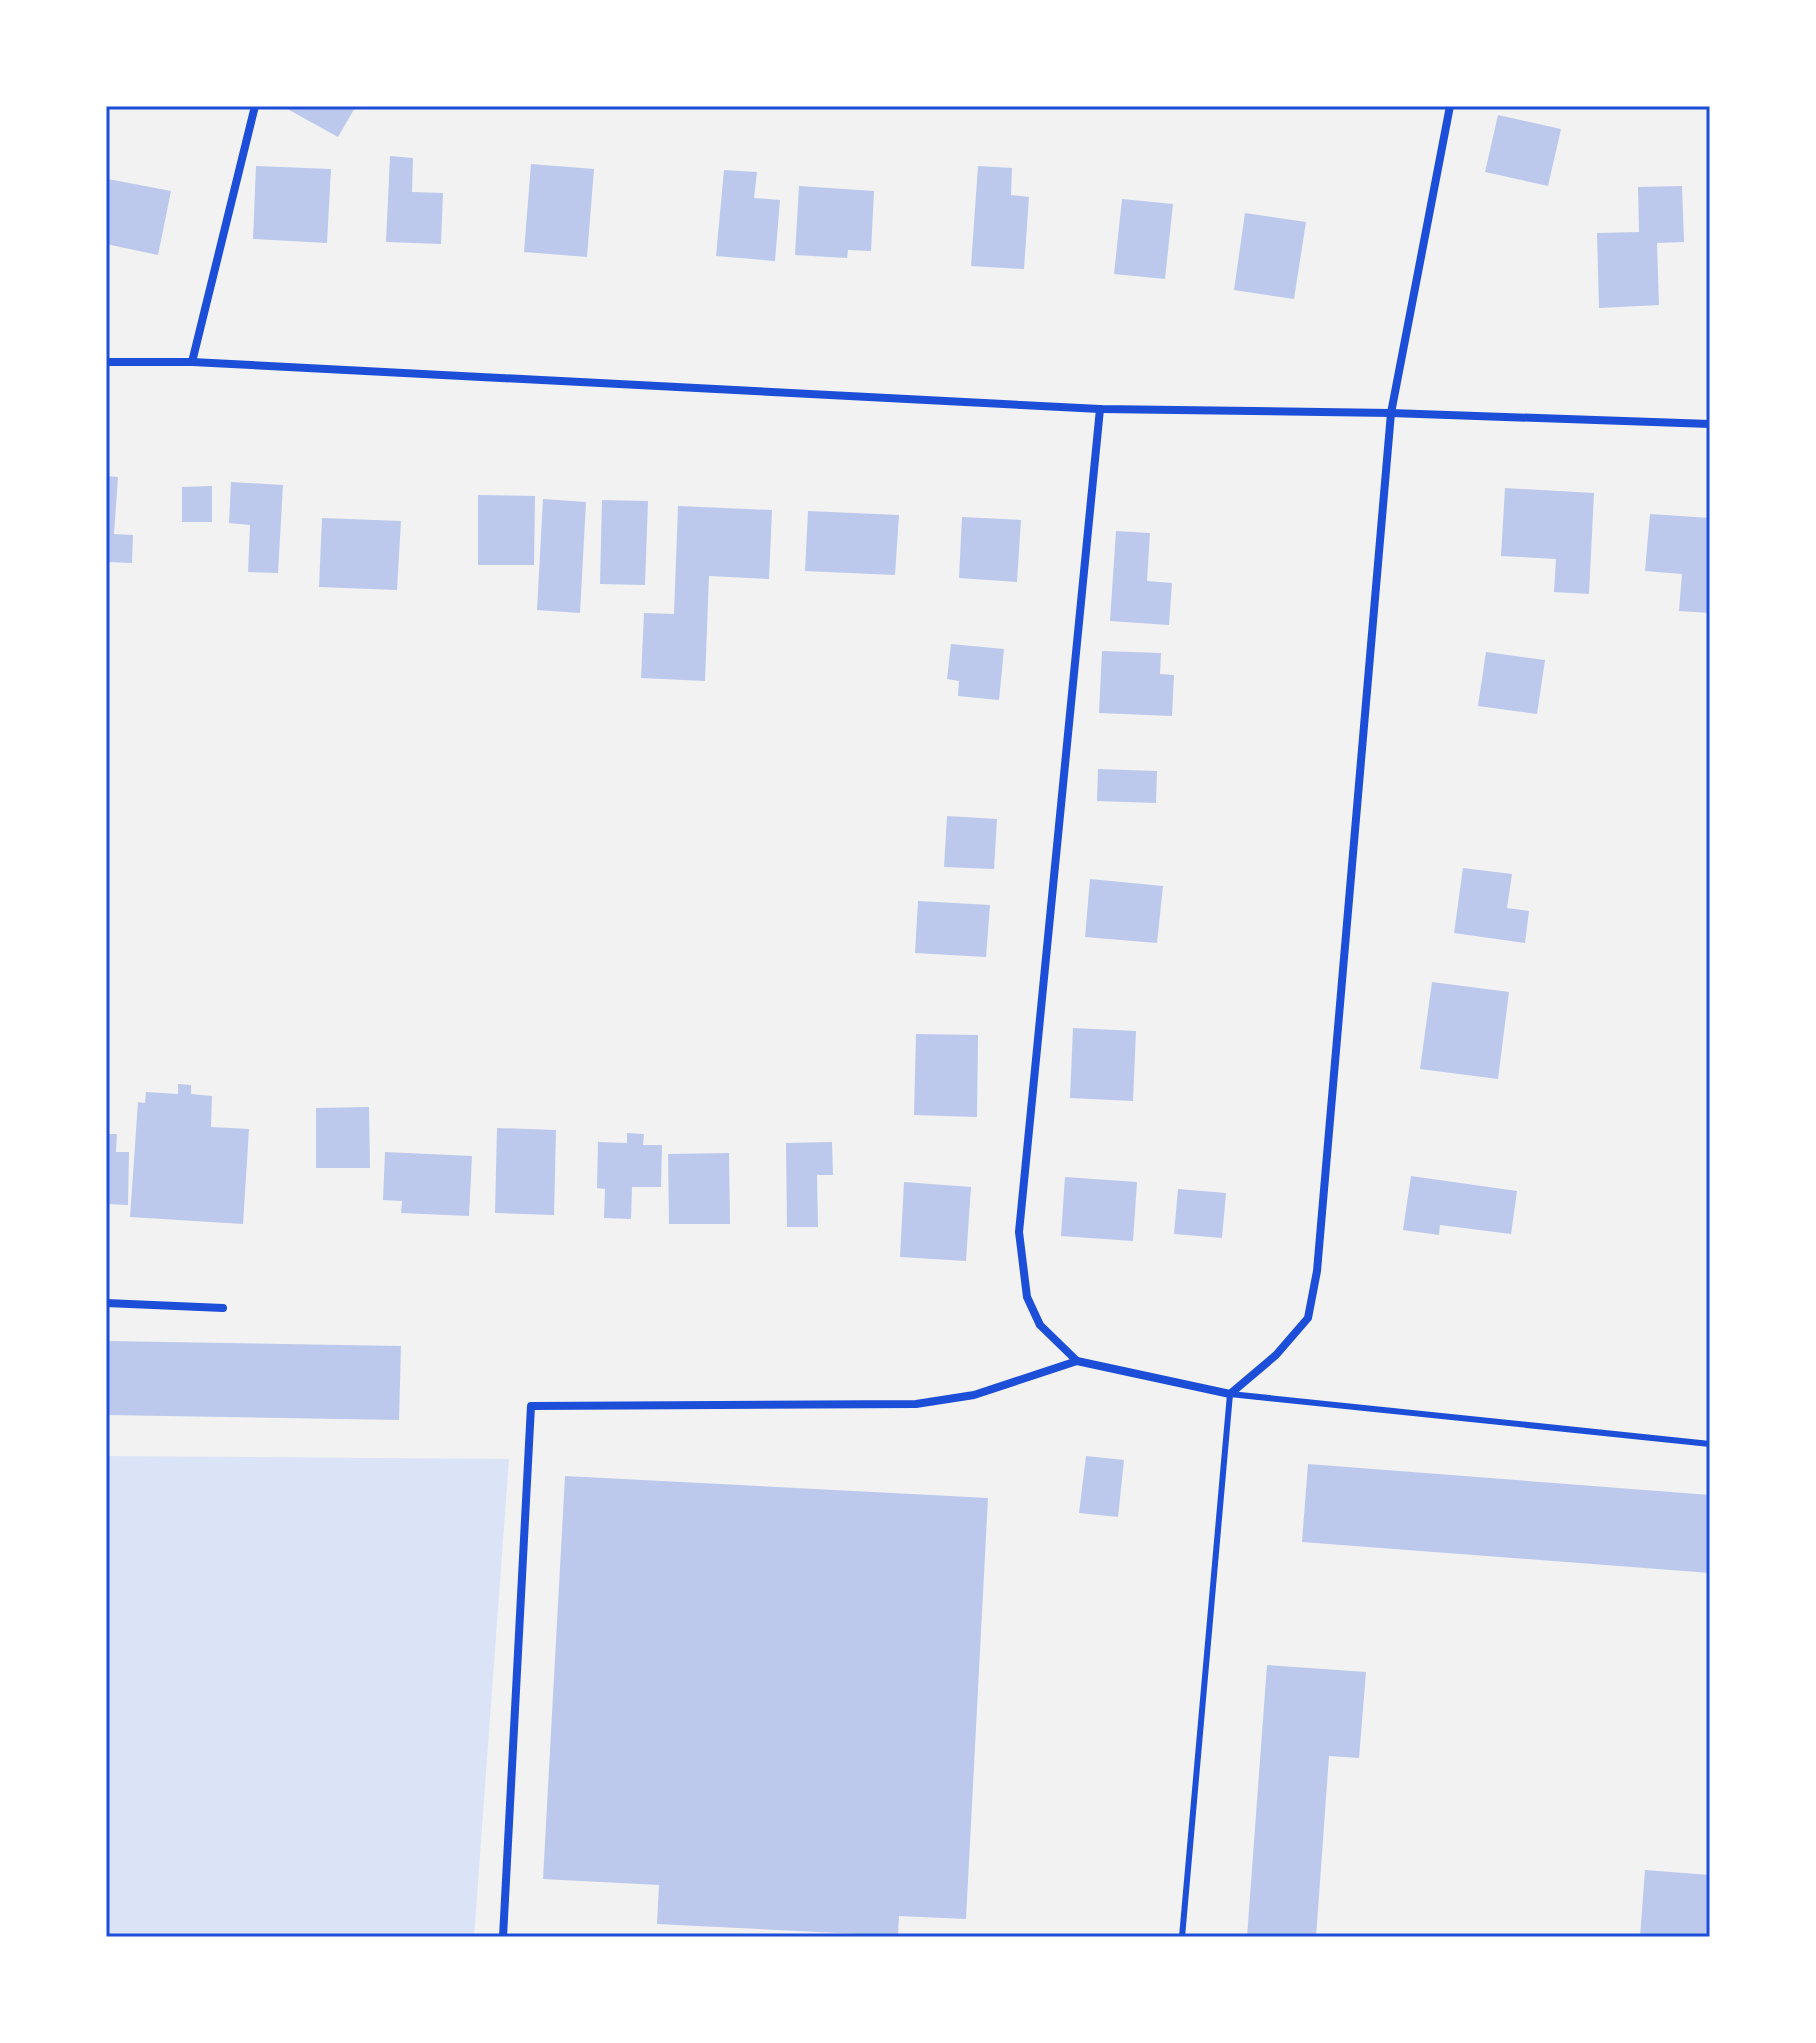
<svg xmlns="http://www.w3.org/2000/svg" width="1816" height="2043" font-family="Montserrat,sans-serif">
<rect width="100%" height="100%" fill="#f2f2f2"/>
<polygon fill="#dbe4f7" points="106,1456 509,1459 474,1937 106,1937"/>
<g fill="#bdc9ec">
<polygon points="282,106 356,106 338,137"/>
<polygon points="1498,115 1561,129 1548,186 1485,172"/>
<polygon points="390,156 413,158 412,192 443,193 441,244 386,242"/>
<polygon points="531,164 594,169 587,257 524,252"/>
<polygon points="256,166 331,169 327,243 253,239"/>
<polygon points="978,166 1012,168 1011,195 1029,197 1024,269 971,266"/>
<polygon points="724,170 757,172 754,198 780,200 775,261 716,256"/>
<polygon points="108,179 171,191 158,255 106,244"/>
<polygon points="799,186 874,191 871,251 848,250 847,258 795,255"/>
<polygon points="1682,186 1684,242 1657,243 1659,305 1599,308 1597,233 1639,232 1638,187"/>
<polygon points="1122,199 1173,204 1165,279 1114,274"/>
<polygon points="1245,213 1306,222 1294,299 1234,290"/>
<polygon points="106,476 118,477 114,534 133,535 132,563 106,562"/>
<polygon points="231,482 283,485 278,573 248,572 250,525 229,523"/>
<polygon points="212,486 212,522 182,522 182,487"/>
<polygon points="1505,488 1594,493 1589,594 1554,592 1556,559 1501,556"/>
<polygon points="478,495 535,496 534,565 478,565"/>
<polygon points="543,499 586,502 580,613 537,610"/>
<polygon points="602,500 648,501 645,585 600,584"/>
<polygon points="678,506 772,510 769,579 709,576 705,681 641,678 644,613 674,614"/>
<polygon points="808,511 899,515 895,575 805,571"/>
<polygon points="1650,514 1710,518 1710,613 1679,611 1682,574 1645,571"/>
<polygon points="962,517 1021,520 1017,582 959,578"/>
<polygon points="322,518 401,521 397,590 319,587"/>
<polygon points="1116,531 1150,533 1147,581 1172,583 1169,625 1110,621"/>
<polygon points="951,644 1004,649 999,700 958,696 959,681 947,679"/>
<polygon points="1102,651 1161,653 1160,674 1174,675 1172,716 1099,713"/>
<polygon points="1486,652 1545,660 1537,714 1478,706"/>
<polygon points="1098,769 1157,771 1156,803 1097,801"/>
<polygon points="947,816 997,819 994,869 944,867"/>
<polygon points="1463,868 1512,874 1507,908 1529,911 1525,943 1454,933"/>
<polygon points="1090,879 1163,886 1157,943 1085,937"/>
<polygon points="918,901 990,905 986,957 915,953"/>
<polygon points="1432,982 1509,992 1498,1079 1420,1069"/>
<polygon points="1073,1028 1136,1031 1133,1101 1070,1098"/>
<polygon points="916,1034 978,1035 977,1117 914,1115"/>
<polygon points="178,1084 191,1085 191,1094 212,1096 211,1127 249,1129 243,1224 130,1217 138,1102 145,1103 146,1092 178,1094"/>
<polygon points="369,1107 370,1168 316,1168 316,1108"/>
<polygon points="497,1128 556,1130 554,1215 495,1213"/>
<polygon points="627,1133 644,1134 643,1145 662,1145 661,1187 632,1187 631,1219 604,1218 605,1189 597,1188 598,1142 627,1143"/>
<polygon points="106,1134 117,1134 116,1152 129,1152 128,1205 106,1204"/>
<polygon points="832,1142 833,1175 817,1175 818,1227 787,1227 786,1143"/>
<polygon points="385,1152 472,1156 469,1216 401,1213 402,1201 383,1200"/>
<polygon points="729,1153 730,1224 669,1224 668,1154"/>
<polygon points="1411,1176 1517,1191 1511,1234 1440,1225 1439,1235 1403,1230"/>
<polygon points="1065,1177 1137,1182 1133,1241 1061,1236"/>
<polygon points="904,1182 971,1187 966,1261 900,1257"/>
<polygon points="1178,1189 1226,1193 1222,1238 1174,1234"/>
<polygon points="106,1341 401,1346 399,1420 106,1415"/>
<polygon points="1086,1456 1124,1460 1118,1517 1079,1513"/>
<polygon points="1308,1464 1710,1495 1710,1573 1302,1542"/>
<polygon points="565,1476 988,1498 966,1919 899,1916 898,1936 657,1924 659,1885 543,1879"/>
<polygon points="1267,1665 1366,1672 1359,1758 1329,1756 1316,1937 1247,1937"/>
<polygon points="1645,1870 1710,1875 1710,1937 1640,1937"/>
</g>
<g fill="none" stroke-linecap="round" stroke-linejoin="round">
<polyline stroke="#1d4ed8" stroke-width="6" points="1182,1937 1230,1394 1710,1444"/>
<g stroke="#1d4ed8" stroke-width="8">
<polyline points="106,362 192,362 1100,409 1391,413 1710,424"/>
<polyline points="192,362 255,106"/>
<polyline points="106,1303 223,1308"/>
<polyline points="1077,1361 1040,1325 1027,1297 1019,1232 1100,409"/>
<polyline points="503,1937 531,1406 916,1404 974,1395 1077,1361 1230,1394 1276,1355 1308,1318 1317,1271 1391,413 1450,106"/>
</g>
</g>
<rect width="1816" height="2043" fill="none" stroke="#ffffff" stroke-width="216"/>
<rect x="108" y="108" width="1600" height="1827" fill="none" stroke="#1d4ed8" stroke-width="3"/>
</svg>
